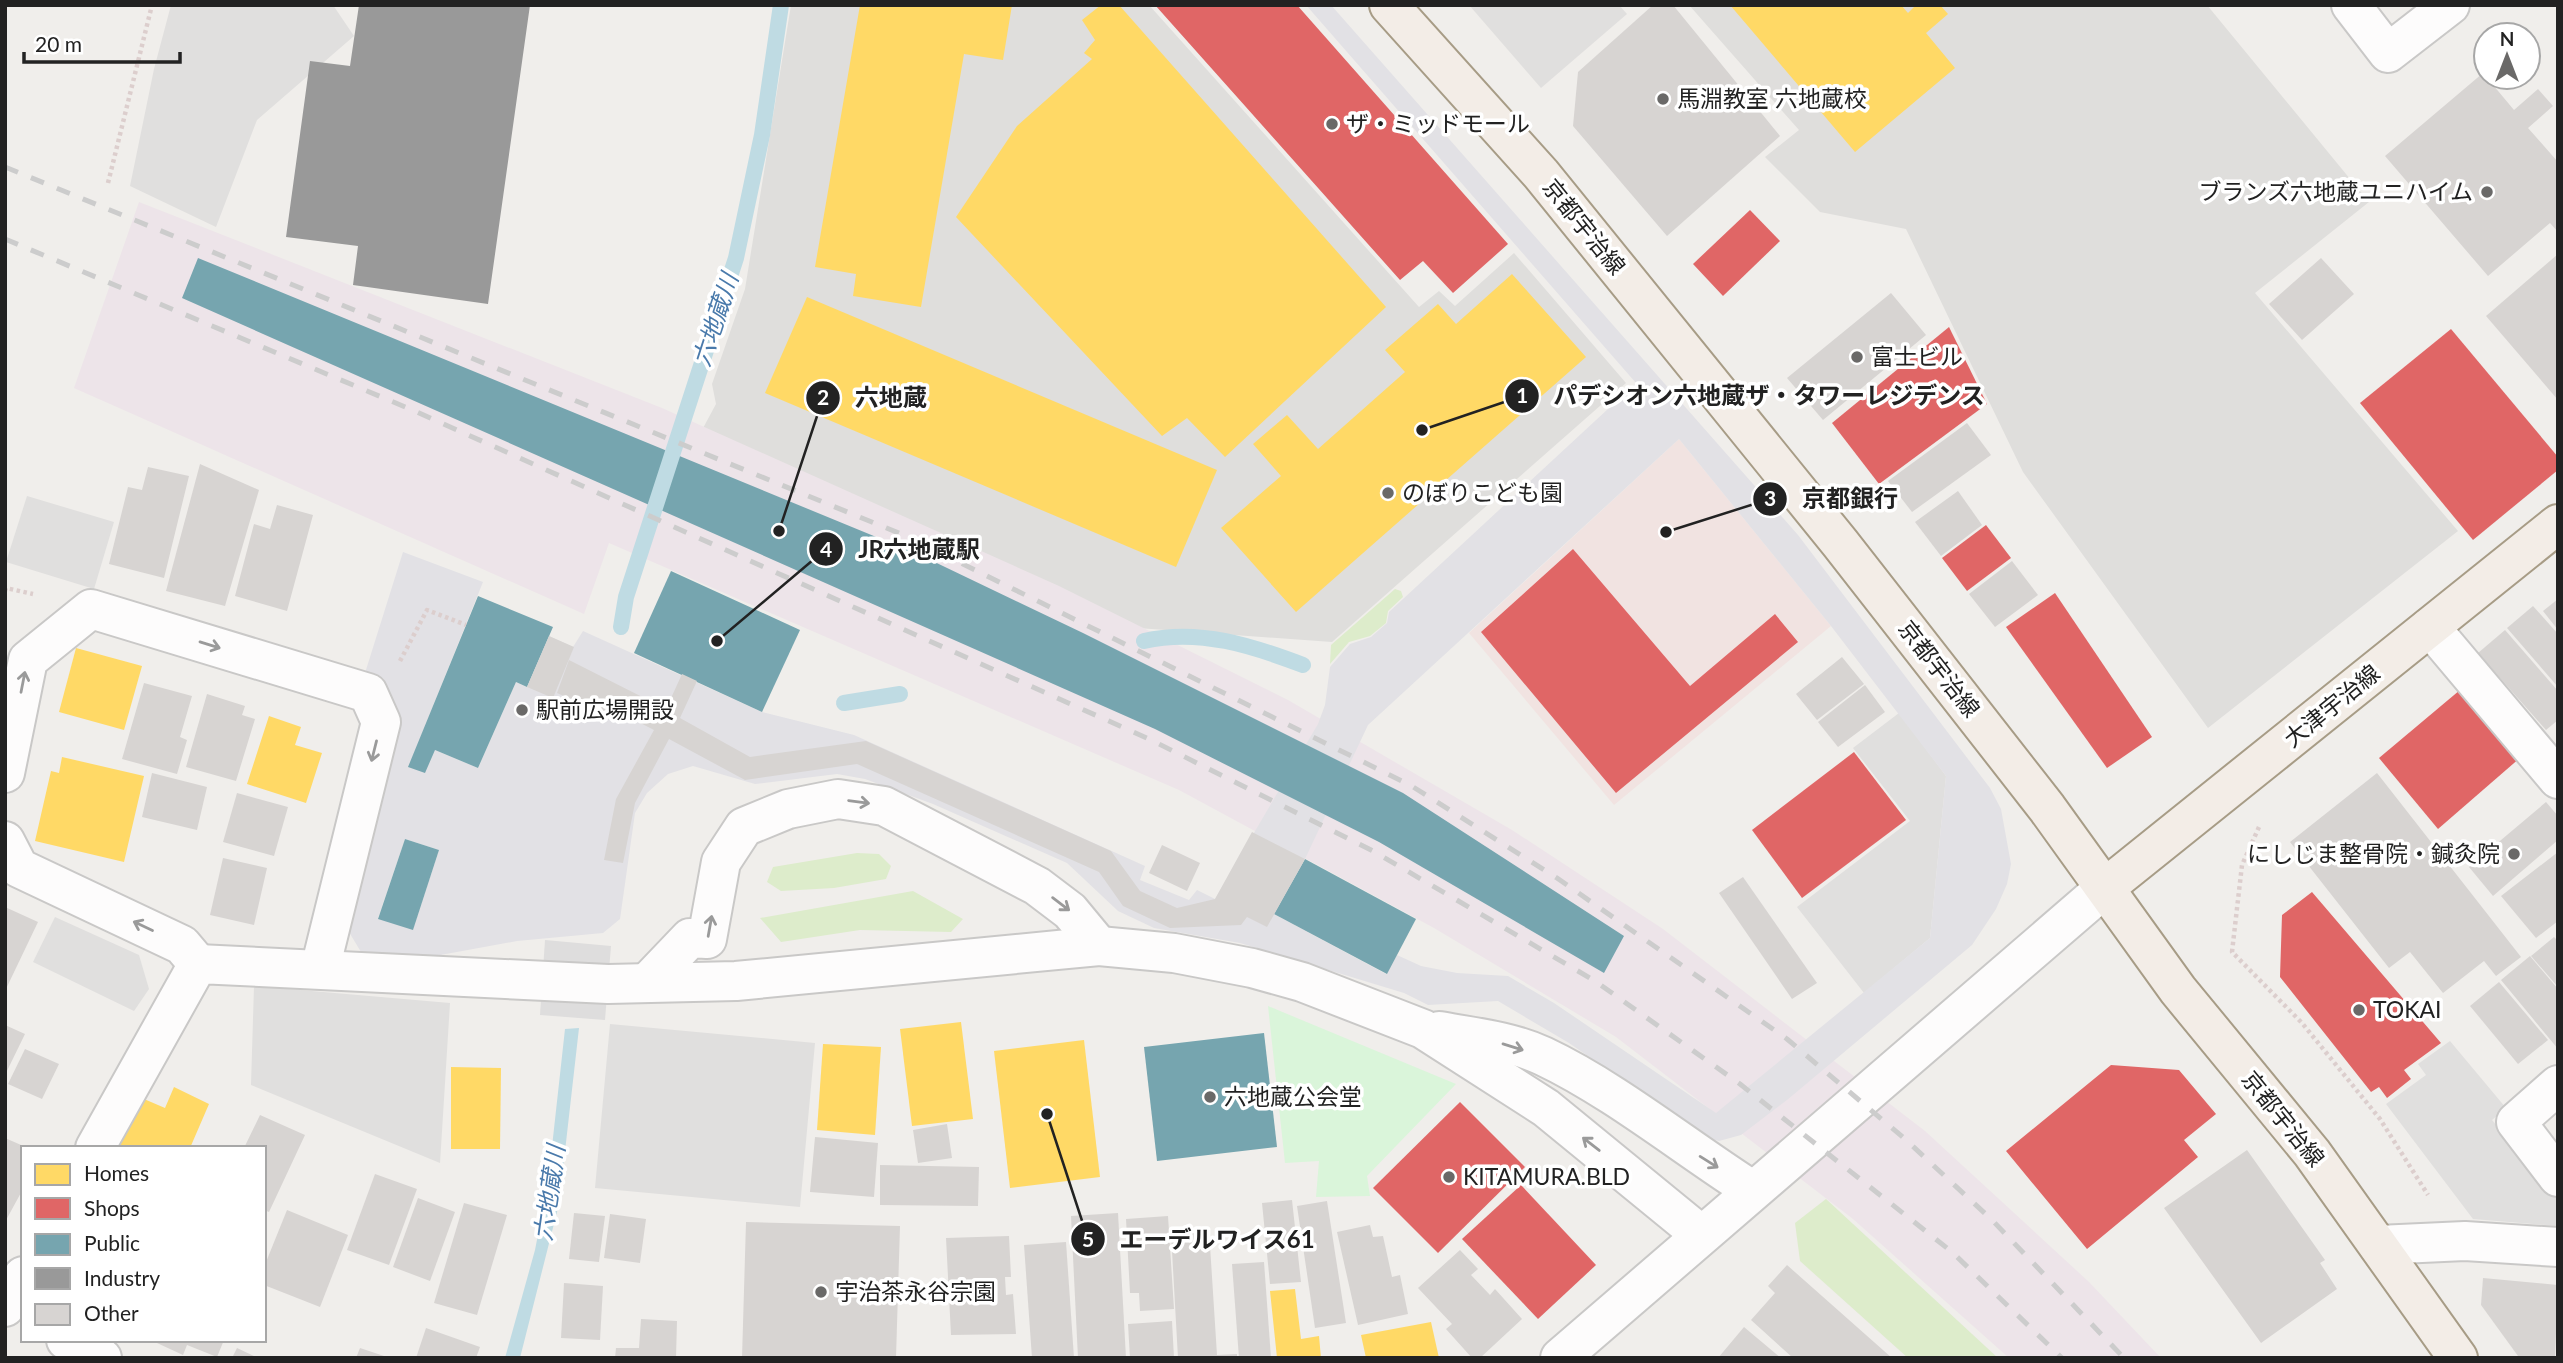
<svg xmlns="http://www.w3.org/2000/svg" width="2563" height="1363" font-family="Lato,'Noto Sans JP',sans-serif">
<rect width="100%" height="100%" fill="#f0eeeb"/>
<g fill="#dfdedc">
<polygon points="791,5 1149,5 1419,307 1439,291 1455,306 1514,253 1626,383 1332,642 1124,627 702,430 716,404 712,384 745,289"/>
<polygon points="1689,5 2207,5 2369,202 2255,293 2458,531 2208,728 2023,472 1906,229 1820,212 1765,157 1799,130"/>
</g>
<polygon fill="#f1e3e1" points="1679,439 1831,626 1614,805 1469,633"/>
<polygon fill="#ede4e9" points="139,202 662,408 1059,586 1288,700 1512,830 1663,929 1925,1131 2089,1282 2161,1358 2009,1358 1853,1219 1616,1037 1434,928 1179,790 609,543 584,614 74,388"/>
<g fill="#ddeccb">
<polygon points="1395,589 1401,591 1403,597 1388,611 1386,623 1370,636 1349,642 1330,664 1331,645"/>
<polygon points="857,853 879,854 891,866 886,879 834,888 781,891 767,882 773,867"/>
<polygon points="913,891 963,919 951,932 860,930 781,942 760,918"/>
<polygon points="1826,1199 1998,1358 1908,1358 1800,1261 1795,1223"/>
</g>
<polygon fill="#daf5da" points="1268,1006 1456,1084 1367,1176 1370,1196 1316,1197 1319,1161 1285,1163"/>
<g fill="#e0dfde">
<polygon points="171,5 333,5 354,36 257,120 216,227 130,186 154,69"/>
<polygon points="1469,5 1619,5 1627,14 1541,88"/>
<polygon points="27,496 114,522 94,589 6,562"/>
<polygon points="1899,713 1946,776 1930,938 1864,993 1797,907 1910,821 1853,748"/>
<polygon points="55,917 139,955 149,989 134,1011 33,962"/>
<polygon points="254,986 450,1003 440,1163 251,1085"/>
<polygon points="610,1024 815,1043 800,1207 595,1188"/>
<polygon points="2450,1041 2506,1108 2492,1120 2558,1197 2558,1226 2473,1219 2386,1104 2426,1075 2418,1064"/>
</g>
<path fill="#e2e1e5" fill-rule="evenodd" d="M1306 5H1331L1798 535 1990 788 2001 809 2011 864 2007 884 1996 909 1972 945 1787 1100 1741 1135 1719 1141 1707 1138 1569 1043 1498 1001 1428 1005 1404 993 1240 943 1154 928 1118 911 1067 863 933 804 865 779 837 774 755 784 693 766 668 774 647 793 635 813 620 919 603 933 517 941 435 956 361 952 349 932 365 673 403 552 483 582 409 766 435 750 478 768 516 682 527 687 549 636 573 647 583 631 762 712 854 735 1145 866 1140 880 1189 900 1197 890 1215 899 1318 724 1325 705 1330 667 1350 644 1371 637 1387 623 1389 612 1636 383ZM1679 439 1831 626 1946 776 1930 938 1716 1113 1554 1003 1508 976 1457 973 1421 966 1397 955 1386 974 1274 914 1305 859 1368 725ZM405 839 439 850 413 929 378 918Z"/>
<polygon fill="#bfdbe3" points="579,1028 559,1204 520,1358 505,1358 535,1250 548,1183 565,1029"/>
<polygon fill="#dedddd" points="545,940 611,946 605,1020 540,1015"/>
<g fill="#ffd966">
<polygon points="860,5 1012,5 1003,60 964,54 921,307 853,296 856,274 815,267"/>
<polygon points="1101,5 1119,5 1386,307 1225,457 1187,418 1162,436 956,217 1017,126 1092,59 1084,53 1095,40 1082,20"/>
<polygon points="1730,5 1901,5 1908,13 1916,5 1940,5 1948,14 1926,33 1955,68 1855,152"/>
<polygon points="1512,274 1586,357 1296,612 1221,528 1281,476 1253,444 1287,415 1318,449 1405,372 1385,350 1438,304 1456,324"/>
<polygon points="807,297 1217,470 1176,567 765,393"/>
<polygon points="76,648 142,666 124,730 59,712"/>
<polygon points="269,716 301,727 295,745 322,753 306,803 247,784"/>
<polygon points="62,757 144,776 124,862 35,841 51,771 59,773"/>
<polygon points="961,1022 973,1119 912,1126 900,1029"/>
<polygon points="1084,1040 1100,1177 1010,1188 994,1051"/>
<polygon points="823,1044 881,1047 875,1135 817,1130"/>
<polygon points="451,1067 501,1068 500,1149 451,1149"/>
<polygon points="174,1087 209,1104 190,1148 113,1148 137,1096 165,1108"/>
<polygon points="1295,1289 1301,1339 1319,1336 1321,1358 1277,1358 1270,1291"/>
<polygon points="1431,1322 1439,1358 1366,1358 1361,1335"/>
</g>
<g fill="#e06666">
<polygon points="1155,5 1297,5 1508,244 1453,293 1423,261 1400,280"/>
<polygon points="1750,210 1780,241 1723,296 1693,264"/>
<polygon points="1949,327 1987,404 1879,484 1832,423"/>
<polygon points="2451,329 2558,457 2558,470 2473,540 2360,403"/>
<polygon points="1986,525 2011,558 1967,591 1942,558"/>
<polygon points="1573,549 1690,686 1775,614 1798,642 1616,793 1481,632"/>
<polygon points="2055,593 2152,737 2107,768 2006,627"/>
<polygon points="2460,690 2521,757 2438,829 2379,758"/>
<polygon points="1854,752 1906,820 1802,898 1752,830"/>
<polygon points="2312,892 2441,1043 2404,1070 2411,1079 2387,1098 2379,1087 2371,1092 2280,977 2282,915"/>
<polygon points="2111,1065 2179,1070 2216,1114 2184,1140 2198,1157 2087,1249 2006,1151"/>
<polygon points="1460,1102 1525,1167 1438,1253 1373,1188"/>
<polygon points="1521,1185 1596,1265 1538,1319 1462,1239"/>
</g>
<g fill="#76a5af">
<polygon points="198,258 920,555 1083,633 1403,793 1624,936 1604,973 1379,842 1155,729 182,298"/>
<polygon points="671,571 800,630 762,712 634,653"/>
<polygon points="478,596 553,627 527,687 516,682 478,768 435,750 425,773 408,767"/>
<polygon points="405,839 439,850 413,930 378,919"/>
<polygon points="1305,859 1416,919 1387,974 1274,914"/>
<polygon points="1264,1033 1277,1147 1157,1161 1144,1047"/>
</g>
<polygon fill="#999" points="359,5 530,5 488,304 353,285 358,246 286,237 310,61 350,66"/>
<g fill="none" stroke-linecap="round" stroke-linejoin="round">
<g stroke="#bfdbe3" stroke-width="16">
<polyline points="621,627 626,597 736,258 762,135 781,5"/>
<path d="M1144 641C1199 628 1253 646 1303 665"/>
<polyline points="844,703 900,694"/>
</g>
</g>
<g fill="#d7d4d2">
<polygon points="1653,5 1673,5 1780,136 1667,236 1573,126 1578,72"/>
<polygon points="2483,73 2514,110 2538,89 2553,106 2528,128 2558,162 2558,232 2550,223 2488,276 2385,156"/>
<polygon points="2558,254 2558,400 2486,316"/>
<polygon points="2321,258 2354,294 2302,340 2269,304"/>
<polygon points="1891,293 1926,335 1823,420 1787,378"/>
<polygon points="1967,423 1991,455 1912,512 1888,481"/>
<polygon points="200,464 259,490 225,606 166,591"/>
<polygon points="148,467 189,476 164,578 109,564 128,487 142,490"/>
<polygon points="1958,491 1982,525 1941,556 1915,522"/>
<polygon points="277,505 313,515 287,611 235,596 254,524 270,529"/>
<polygon points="2012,561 2038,595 1995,627 1969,594"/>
<polygon points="2558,599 2558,630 2543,611"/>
<polygon points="2533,606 2558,634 2558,687 2507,628"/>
<polygon points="2505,630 2558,691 2558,720 2546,730 2478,653"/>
<polygon points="549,636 574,647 553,698 527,687"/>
<polygon points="1842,657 1864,684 1817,720 1796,694"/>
<polygon points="569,660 666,709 682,674 697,681 680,718 750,757 866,741 1111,851 1140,891 1177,908 1215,899 1252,832 1305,859 1267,927 1247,917 1241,925 1170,928 1123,906 1099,872 857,764 745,780 669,739 635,803 623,863 604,860 616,799 654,730 619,712 615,719 557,693"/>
<polygon points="144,683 192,696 180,737 187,740 177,774 122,759"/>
<polygon points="1865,685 1885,712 1838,747 1818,722"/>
<polygon points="207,694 245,706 242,715 255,719 236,781 186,767"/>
<polygon points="152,773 207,787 197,830 142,817"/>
<polygon points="2377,773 2521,957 2496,976 2484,961 2443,993 2410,952 2389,968 2290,842"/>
<polygon points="237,793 288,807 274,856 223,842"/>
<polygon points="2546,802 2558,816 2558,840 2493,896 2469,867"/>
<polygon points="1162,845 1200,863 1187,891 1149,873"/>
<polygon points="2558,852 2558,921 2536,938 2501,896"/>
<polygon points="223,858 267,868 254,925 210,915"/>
<polygon points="1743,877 1817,983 1792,999 1719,893"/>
<polygon points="5,907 38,922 5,991"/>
<polygon points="2554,937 2558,941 2558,987 2531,956"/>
<polygon points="2530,956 2558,989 2558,1049 2501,980"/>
<polygon points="2499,982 2548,1040 2518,1064 2470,1006"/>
<polygon points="5,1025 25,1034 5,1075"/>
<polygon points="25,1049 59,1064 42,1099 8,1084"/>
<polygon points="260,1115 305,1135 269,1212 264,1210 264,1148 244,1148"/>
<polygon points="947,1124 952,1158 918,1163 913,1130"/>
<polygon points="815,1137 878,1143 874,1197 810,1192"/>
<polygon points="5,1138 28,1148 23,1148 23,1189 5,1222"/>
<polygon points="2247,1150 2325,1260 2320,1263 2337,1289 2261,1343 2164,1208"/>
<polygon points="880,1165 979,1167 978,1206 880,1205"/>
<polygon points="375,1174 417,1189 389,1265 347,1250"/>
<polygon points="418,1198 455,1212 430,1281 393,1267"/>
<polygon points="1292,1200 1301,1282 1270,1284 1262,1203"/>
<polygon points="1327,1201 1346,1323 1315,1328 1297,1206"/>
<polygon points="464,1203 507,1215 477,1315 434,1303"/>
<polygon points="287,1210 348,1235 320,1307 264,1285 264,1267"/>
<polygon points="574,1213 605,1216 599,1262 569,1259"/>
<polygon points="1118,1213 1126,1358 1078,1358 1071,1216"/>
<polygon points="610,1214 646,1219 640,1263 604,1258"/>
<polygon points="1168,1216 1174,1309 1140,1311 1139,1293 1130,1293 1126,1219"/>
<polygon points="746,1222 900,1226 896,1358 742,1358"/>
<polygon points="1370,1225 1373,1237 1383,1236 1392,1277 1400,1275 1408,1314 1358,1325 1337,1232"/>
<polygon points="1209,1230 1217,1355 1237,1354 1237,1358 1178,1358 1171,1233"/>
<polygon points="1009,1236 1011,1277 1005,1277 1006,1295 1013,1294 1016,1334 951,1335 946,1238"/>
<polygon points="1066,1242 1074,1358 1032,1358 1024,1245"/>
<polygon points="1460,1250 1478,1269 1471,1275 1490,1295 1495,1289 1522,1319 1480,1358 1472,1358 1446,1329 1452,1324 1418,1288"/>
<polygon points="1264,1262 1271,1358 1239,1358 1232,1264"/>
<polygon points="1787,1265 1892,1358 1793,1358 1751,1320 1775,1293 1768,1286"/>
<polygon points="2483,1278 2558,1285 2555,1358 2518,1356 2481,1305"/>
<polygon points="564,1283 603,1286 600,1340 561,1338"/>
<polygon points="641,1319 677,1321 676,1358 615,1358 616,1348 639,1348"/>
<polygon points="1172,1321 1174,1358 1130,1358 1128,1324"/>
<polygon points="1744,1327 1781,1358 1718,1358"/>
<polygon points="426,1328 480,1347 476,1358 416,1358"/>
<polygon points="158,1340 224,1340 217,1357 187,1345 183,1355 157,1343"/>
<polygon points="237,1348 258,1358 232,1358"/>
<polygon points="360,1348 387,1357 387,1358 356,1358"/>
</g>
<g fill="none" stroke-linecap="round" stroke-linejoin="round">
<defs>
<g id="minor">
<polyline points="2351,5 2388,53 2450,5"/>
<polyline points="2430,627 2558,779"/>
<polyline points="5,773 28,660 91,609 368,693 381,722 320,969"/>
<polyline points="5,841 19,868 182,945 198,964"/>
<polyline points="647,983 690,938 707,939 721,862 744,827 788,809 838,799 884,806 1037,886 1070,911 1099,946"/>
<path d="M1439 1031C1473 1037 1511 1041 1543 1056 1613 1089 1686 1148 1752 1190"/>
<polyline points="2558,1085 2516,1122 2558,1177"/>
<polyline points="95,1148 198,964 608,984 736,981 1099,946 1174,953 1252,968 1302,982 1423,1029 1546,1108 1700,1234"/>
<polyline points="2378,1245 2465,1241 2558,1247"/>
<polyline points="5,1307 23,1276"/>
<polyline points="66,1340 102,1358"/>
<polyline points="1560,1358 2106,887"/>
</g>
<g id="major">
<polyline points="1389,5 1541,174 1840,543 2047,808 2178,990 2312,1153 2458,1358"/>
<polyline points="2106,887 2558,524"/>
</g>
</defs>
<use href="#minor" stroke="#c9c8c7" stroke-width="42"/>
<use href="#major" stroke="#a79c86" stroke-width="42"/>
<g stroke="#dccecd" stroke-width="4.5" stroke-dasharray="3.5 3.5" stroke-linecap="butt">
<polyline points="108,183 152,5"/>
<polyline points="5,591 6,588 33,594"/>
<polyline points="400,661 427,610 466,625"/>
<polyline points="2259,827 2242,865 2232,952 2302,1023 2380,1119 2428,1195"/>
</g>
<use href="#minor" stroke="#fdfcfc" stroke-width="38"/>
<use href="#major" stroke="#f3ede7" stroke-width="38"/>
<g stroke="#ccc" stroke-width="5" stroke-dasharray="14 14" stroke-linecap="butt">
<polyline points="5,167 906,536 1410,785 1557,878 1787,1039 1905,1139 1992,1220 2124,1358"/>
<polyline points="5,239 410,409 1149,739 1373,851 1595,981 1740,1084 1952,1252 2062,1358"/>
</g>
</g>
<defs><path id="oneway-shaft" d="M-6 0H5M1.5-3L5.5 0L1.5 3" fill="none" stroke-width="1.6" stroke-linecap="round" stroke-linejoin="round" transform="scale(1.75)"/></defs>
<g stroke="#9a9a9a">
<use href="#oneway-shaft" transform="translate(210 645) rotate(17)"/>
<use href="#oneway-shaft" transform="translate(23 682) rotate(-79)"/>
<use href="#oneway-shaft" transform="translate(374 751) rotate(104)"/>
<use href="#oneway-shaft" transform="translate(859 802) rotate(8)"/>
<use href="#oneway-shaft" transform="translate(1061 904) rotate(37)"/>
<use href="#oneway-shaft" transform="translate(143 926) rotate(-155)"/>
<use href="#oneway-shaft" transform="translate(710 926) rotate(-80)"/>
<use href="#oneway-shaft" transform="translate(1513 1047) rotate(17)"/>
<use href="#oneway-shaft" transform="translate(1591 1144) rotate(-142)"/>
<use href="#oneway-shaft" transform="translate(1709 1162) rotate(32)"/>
</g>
<g fill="#6a6968" stroke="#fff" stroke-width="2.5">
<circle cx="1663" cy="99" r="7"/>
<circle cx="1332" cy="124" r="7"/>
<circle cx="2487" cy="192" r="7"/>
<circle cx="1857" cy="357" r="7"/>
<circle cx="1388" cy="493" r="7"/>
<circle cx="522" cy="710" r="7"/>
<circle cx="2514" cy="854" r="7"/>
<circle cx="2359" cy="1010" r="7"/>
<circle cx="1210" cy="1097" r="7"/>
<circle cx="1449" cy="1177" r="7"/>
<circle cx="821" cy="1292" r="7"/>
</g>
<g text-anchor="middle" stroke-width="7" stroke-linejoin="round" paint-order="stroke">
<g font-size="23" fill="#222" stroke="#fff" text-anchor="start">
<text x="1677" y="107">馬淵教室 六地蔵校</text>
<text x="1346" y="132">ザ・ミッドモール</text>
<text x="2473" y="200" text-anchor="end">ブランズ六地蔵ユニハイム</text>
<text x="1871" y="365">富士ビル</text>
<text x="1402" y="501">のぼりこども園</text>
<text x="536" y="718">駅前広場開設</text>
<text x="2500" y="862" text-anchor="end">にしじま整骨院・鍼灸院</text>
<text x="2373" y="1018">TOKAI</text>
<text x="1224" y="1105">六地蔵公会堂</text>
<text x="1463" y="1185">KITAMURA.BLD</text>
<text x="835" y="1300">宇治茶永谷宗園</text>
</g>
<g font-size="23" fill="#222" stroke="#fff">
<text transform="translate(1584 227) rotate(51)" y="8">京都宇治線</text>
<text transform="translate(1939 669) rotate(52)" y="8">京都宇治線</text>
<text transform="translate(2332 706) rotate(-39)" y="8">大津宇治線</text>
<text transform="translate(2283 1119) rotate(51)" y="8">京都宇治線</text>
</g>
<g font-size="24" font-style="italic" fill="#4a7aab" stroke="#fff">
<text transform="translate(716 320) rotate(-72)" y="8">六地蔵川</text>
<text transform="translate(550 1193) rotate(-82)" y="8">六地蔵川</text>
</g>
</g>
<path fill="none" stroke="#222" stroke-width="2.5" d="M1422 430L1522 396M779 531L823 398M1666 532L1770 499M717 641L826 549M1047 1114L1088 1239"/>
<g fill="#222" stroke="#fff" stroke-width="2.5">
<circle cx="1422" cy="430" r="7"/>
<circle cx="779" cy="531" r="7"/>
<circle cx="1666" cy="532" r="7"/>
<circle cx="717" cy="641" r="7"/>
<circle cx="1047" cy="1114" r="7"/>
<circle cx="1522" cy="396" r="18"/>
<circle cx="823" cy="398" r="18"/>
<circle cx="1770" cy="499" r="18"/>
<circle cx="826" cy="549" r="18"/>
<circle cx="1088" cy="1239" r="18"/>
</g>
<g font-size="21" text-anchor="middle" font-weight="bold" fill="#fff">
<text x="1522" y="403">1</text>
<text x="823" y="405">2</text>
<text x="1770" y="506">3</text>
<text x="826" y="557">4</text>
<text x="1088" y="1247">5</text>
</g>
<g font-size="24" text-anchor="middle" font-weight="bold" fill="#222" stroke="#fff" stroke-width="7" stroke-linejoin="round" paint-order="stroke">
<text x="1769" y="404">パデシオン六地蔵ザ・タワーレジデンス</text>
<text x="891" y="406">六地蔵</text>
<text x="1850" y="507">京都銀行</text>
<text x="919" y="558">JR六地蔵駅</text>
<text x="1217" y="1248">エーデルワイス61</text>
</g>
<rect width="2563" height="1363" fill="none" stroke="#222222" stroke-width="14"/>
<rect x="21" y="1146" width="245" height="196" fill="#ffffff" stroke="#a7a7a7" stroke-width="2"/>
<rect x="35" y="1164" width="35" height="21" fill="#ffd966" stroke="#a7a7a7" stroke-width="2"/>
<text x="84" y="1181" font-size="21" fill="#222222">Homes</text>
<rect x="35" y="1198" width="35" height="21" fill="#e06666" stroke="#a7a7a7" stroke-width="2"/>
<text x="84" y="1216" font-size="21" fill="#222222">Shops</text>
<rect x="35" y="1234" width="35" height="21" fill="#76a5af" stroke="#a7a7a7" stroke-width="2"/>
<text x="84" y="1251" font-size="21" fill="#222222">Public</text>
<rect x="35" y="1268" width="35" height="21" fill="#999999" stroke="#a7a7a7" stroke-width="2"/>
<text x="84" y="1286" font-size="21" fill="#222222">Industry</text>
<rect x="35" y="1304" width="35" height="21" fill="#d7d4d2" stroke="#a7a7a7" stroke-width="2"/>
<text x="84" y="1321" font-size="21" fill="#222222">Other</text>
<g transform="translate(2507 56)"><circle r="33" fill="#ffffff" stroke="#a7a7a7" stroke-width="2"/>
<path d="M0-5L12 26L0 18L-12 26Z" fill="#6a6968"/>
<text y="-10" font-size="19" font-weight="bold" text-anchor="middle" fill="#222222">N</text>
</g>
<path d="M24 52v10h156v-10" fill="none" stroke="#222222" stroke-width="3.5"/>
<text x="35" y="52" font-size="21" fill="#222222" stroke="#ffffff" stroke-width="5" paint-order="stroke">20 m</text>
</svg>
